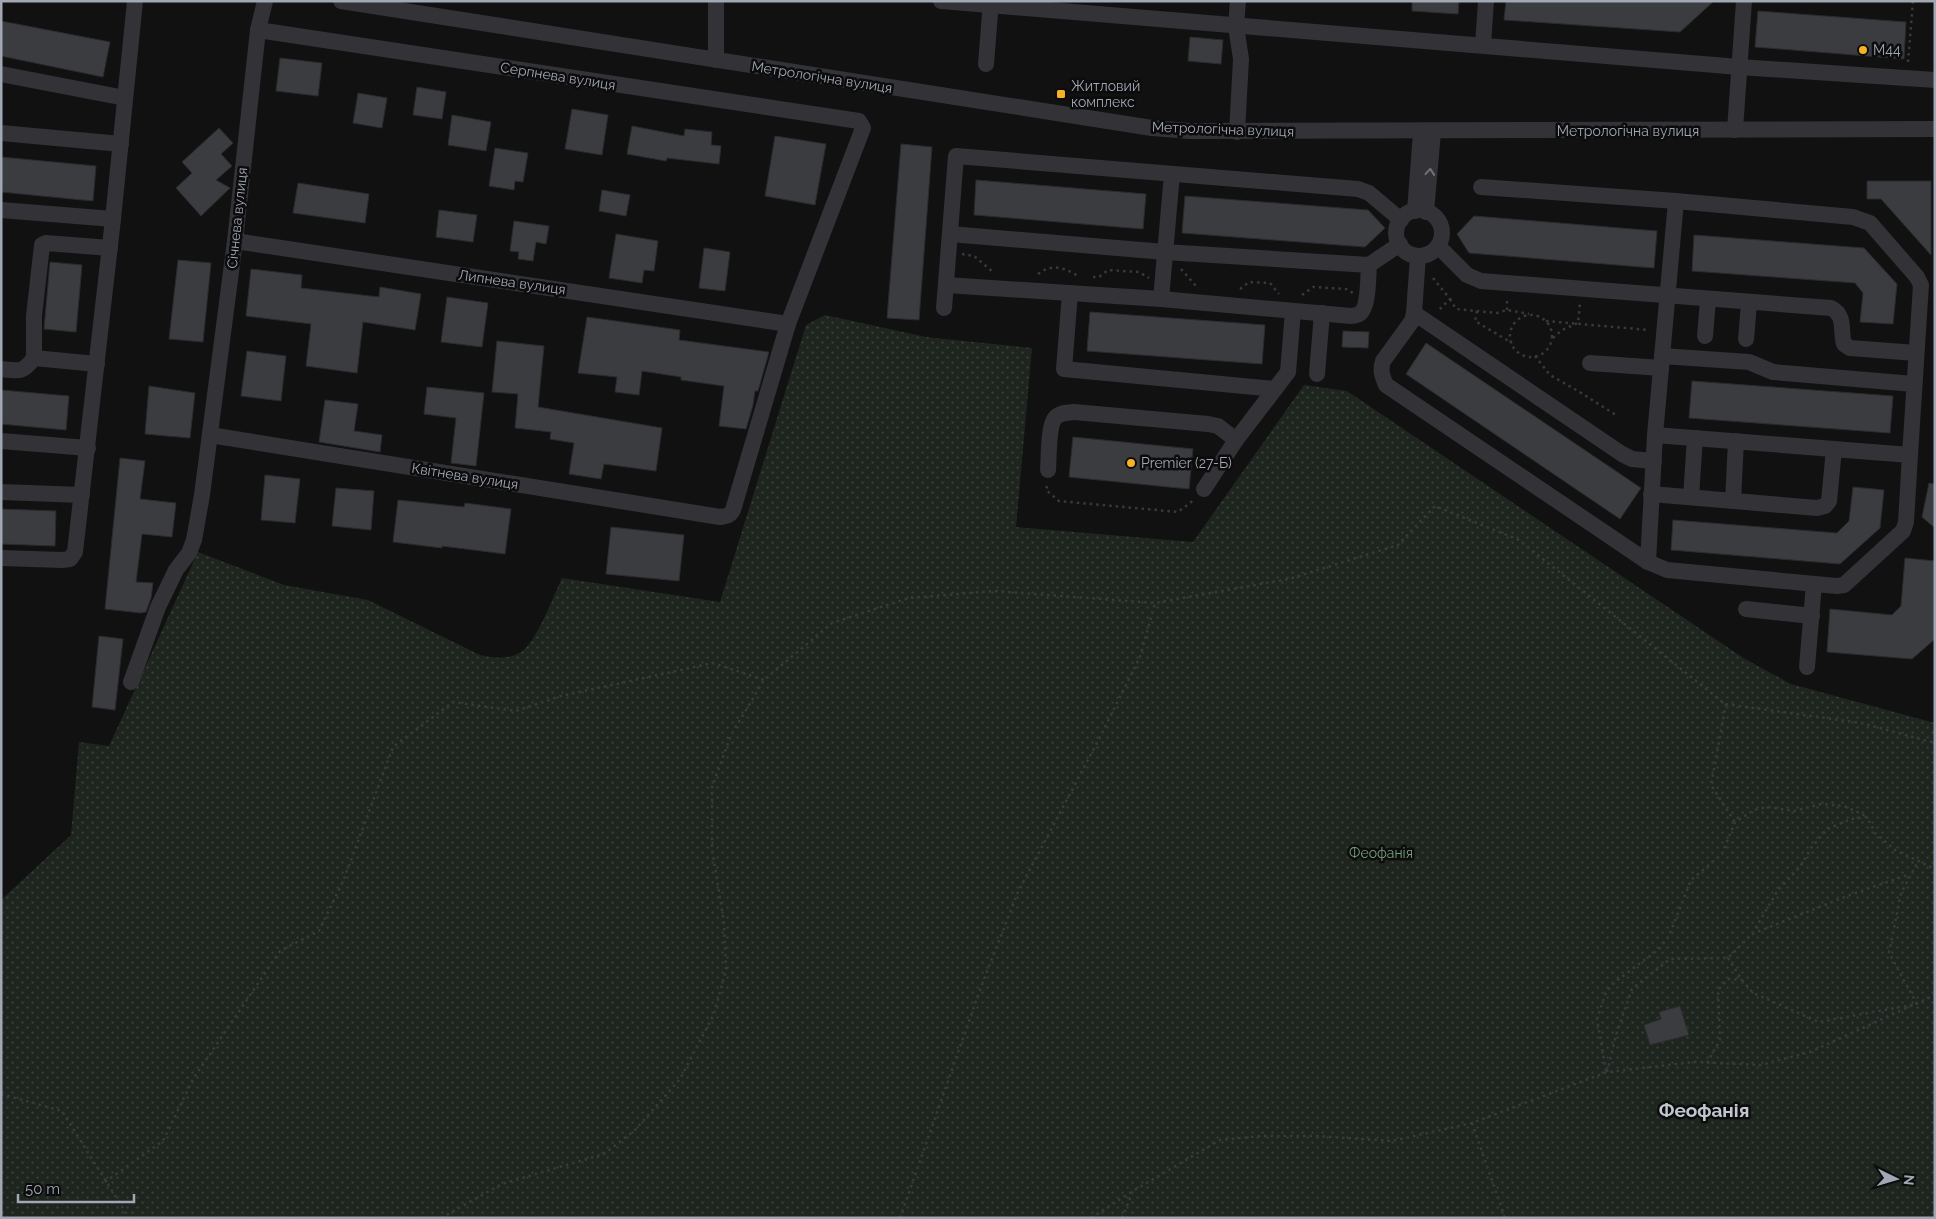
<svg xmlns="http://www.w3.org/2000/svg" width="1936" height="1219" font-family="Raleway,sans-serif">
<defs>
<pattern id="grass-dots" width="8" height="8" patternUnits="userSpaceOnUse" patternTransform="scale(1.25)"><rect width="8" height="8" fill="#1d251e"/><path d="M2 2h.1M6 6h.1" fill="none" stroke="#3b423c" stroke-width="1.8" stroke-linecap="round"/></pattern>
</defs>
<rect width="100%" height="100%" fill="#111112"/>
<path fill="url(#grass-dots)" d="M825 315 926 337 1032 348 1016 527 1193 542 1304 385 1347 391 1745 659 1791 684 1935 723V1218H1V900L71 835 79 742 109 746 198 552 284 585 368 600 480 655C493 658 509 660 521 652 536 643 554 595 562 578L720 602 806 325Z"/>
<g fill="#3a3c3f" stroke="#2b2b2e">
<polygon points="1412,1 1459,1 1458,14 1412,11"/>
<polygon points="1506,1 1714,1 1680,32 1504,20"/>
<polygon points="1758,11 1906,22 1904,59 1755,47"/>
<polygon points="1,21 110,42 103,77 1,56"/>
<polygon points="1190,37 1223,40 1221,64 1188,61"/>
<polygon points="280,58 322,63 318,96 276,91"/>
<polygon points="417,87 446,92 442,119 413,115"/>
<polygon points="358,93 387,98 382,128 353,123"/>
<polygon points="572,109 608,115 602,155 565,149"/>
<polygon points="452,115 491,122 486,151 448,145"/>
<polygon points="632,126 684,136 685,129 712,132 711,145 721,146 719,164 667,158 666,161 627,154"/>
<polygon points="219,128 233,143 221,154 232,166 216,180 230,188 201,216 176,188 192,173 182,162"/>
<polygon points="775,136 826,144 815,205 765,196"/>
<polygon points="901,144 932,147 919,320 887,318"/>
<polygon points="495,148 528,153 523,182 515,181 514,190 489,186"/>
<polygon points="1,157 96,166 93,201 1,192"/>
<polygon points="976,180 1146,194 1143,229 974,215"/>
<polygon points="1867,181 1931,181 1931,255 1881,199 1867,199"/>
<polygon points="298,183 369,194 365,223 293,213"/>
<polygon points="602,190 630,195 626,216 599,211"/>
<polygon points="1185,196 1368,210 1385,228 1365,247 1182,233"/>
<polygon points="439,210 477,215 473,242 436,237"/>
<polygon points="1474,216 1657,231 1654,268 1469,253 1457,234"/>
<polygon points="514,221 549,226 546,244 536,242 533,261 518,259 519,252 510,251"/>
<polygon points="616,234 658,241 654,271 644,270 642,283 609,278"/>
<polygon points="1694,235 1864,248 1897,284 1893,324 1860,322 1863,293 1855,283 1692,271"/>
<polygon points="704,248 730,252 725,291 699,288"/>
<polygon points="178,260 211,263 203,342 169,339"/>
<polygon points="50,262 82,265 76,332 44,329"/>
<polygon points="251,269 302,275 301,288 379,297 380,287 421,294 415,330 363,322 357,373 306,366 311,324 246,316"/>
<polygon points="447,297 488,303 482,347 441,342"/>
<polygon points="1090,312 1265,325 1262,364 1087,351"/>
<polygon points="587,317 680,330 679,340 769,352 758,391 755,391 753,405 746,429 719,426 724,386 681,380 681,377 642,371 639,395 615,392 617,377 578,373"/>
<polygon points="1343,331 1369,332 1368,348 1342,347"/>
<polygon points="497,341 544,346 538,407 662,428 656,471 604,464 601,479 569,474 574,443 550,439 551,432 515,428 518,394 492,392"/>
<polygon points="1426,343 1641,488 1620,519 1406,374"/>
<polygon points="247,351 286,356 281,401 241,396"/>
<polygon points="1692,381 1893,396 1890,433 1689,418"/>
<polygon points="149,386 195,393 190,438 145,434"/>
<polygon points="427,387 484,393 476,466 451,463 456,418 424,414"/>
<polygon points="1,390 69,396 66,430 1,424"/>
<polygon points="325,400 358,404 354,431 382,435 380,452 319,442"/>
<polygon points="1073,437 1193,449 1189,489 1069,477"/>
<polygon points="120,458 145,461 140,499 176,503 172,537 142,534 136,582 153,583 151,598 146,612 141,613 105,609"/>
<polygon points="265,475 300,479 295,523 261,520"/>
<polygon points="1929,483 1935,484 1935,528 1922,517"/>
<polygon points="1853,487 1884,490 1880,528 1840,564 1671,550 1673,520 1837,533 1849,521"/>
<polygon points="336,488 374,491 371,530 332,526"/>
<polygon points="398,500 464,507 465,503 511,509 505,554 442,546 442,548 393,542"/>
<polygon points="1,509 56,511 55,546 1,544"/>
<polygon points="611,527 684,535 679,581 606,574"/>
<polygon points="1905,558 1935,561 1935,639 1912,659 1827,652 1830,609 1892,615 1901,606"/>
<polygon points="99,636 123,639 115,710 92,707"/>
<polygon points="1680,1006 1689,1035 1650,1045 1644,1025 1661,1019 1659,1012"/>
</g>
<g fill="none" stroke-linecap="round" stroke-linejoin="round">
<g stroke="#38393e" stroke-width="2.5" stroke-dasharray="2.5 4" stroke-linecap="butt">
<polyline points="1908,62 1913,1"/>
<polyline points="962,254 974,256 993,272"/>
<polyline points="1181,269 1196,286"/>
<path d="M1038 274C1053 262 1066 269 1080 277"/>
<polyline points="1093,277 1099,277 1108,270 1139,272 1149,278"/>
<polyline points="1433,278 1450,299 1438,311"/>
<polyline points="1240,289 1249,282 1270,283 1279,294"/>
<polyline points="1302,295 1313,287 1346,289 1353,293"/>
<polyline points="1450,299 1456,309 1497,313 1507,310 1529,314"/>
<polyline points="1507,310 1507,299"/>
<polyline points="1477,311 1475,321 1512,343"/>
<circle cx="1531" cy="336" r="21"/>
<polyline points="1546,321 1649,330"/>
<polyline points="1553,338 1562,330 1578,323 1580,303"/>
<polyline points="1535,356 1550,375 1578,391 1616,415"/>
<polyline points="1047,486 1046,490 1059,501 1178,512 1194,500"/>
<polyline points="1726,704 1711,785 1735,822"/>
<polyline points="1752,934 1847,896 1910,874"/>
<polyline points="1728,958 1742,980 1753,993 1819,1022 1917,1004 1889,953 1901,893 1918,862"/>
<polyline points="1707,1063 1720,1040 1718,990 1728,979 1742,980"/>
<polyline points="1606,1071 1597,1019 1606,992 1615,982 1659,949 1669,936 1691,880 1722,854 1735,822 1754,810 1767,807 1794,811 1821,804 1844,806 1866,816"/>
<polyline points="1607,1072 1616,1035 1632,989 1670,959 1728,958 1752,934 1778,890 1800,867 1811,848 1827,829 1851,819 1867,817 1875,833 1895,850 1935,869"/>
<polyline points="1,1094 62,1111 129,1218"/>
<polyline points="1472,1123 1505,1218"/>
<polyline points="105,1182 163,1141 193,1079 280,951 319,931 344,879 393,747 453,702 516,711 561,696 713,663 764,680"/>
<polyline points="441,1218 502,1184 604,1154 635,1130 680,1079 714,1014 726,970 724,923 712,849 712,787 731,735 764,680 832,623 909,598 994,591 1155,603 1289,579 1398,545 1435,506 1519,540 1725,704 1861,723 1935,743"/>
<polyline points="900,1218 981,987 1018,892 1099,739 1140,657 1155,603"/>
<polyline points="1091,1218 1133,1191 1220,1140 1263,1136 1316,1136 1392,1141 1472,1123 1607,1072 1695,1062 1761,1065 1810,1052 1935,995"/>
<polyline points="1122,1218 1133,1191"/>
</g>
<g stroke="#323237" stroke-width="16">
<polyline points="341,1 1152,128 1190,131 1935,129"/>
<polyline points="716,1 716,60"/>
<polyline points="941,1 1739,67 1935,80"/>
<polyline points="1483,45 1486,1"/>
<polyline points="986,64 991,1"/>
<polyline points="1,74 125,98"/>
<polyline points="1735,130 1744,1"/>
<polyline points="1237,132 1241,59 1236,26 1238,1"/>
<polyline points="1,133 121,144"/>
<path d="M1172 174 1161 299 1351 316C1352 316 1358 315 1359 314 1369 309 1368 276 1369 265"/>
<polyline points="1481,187 1676,201 1655,435 1910,455 1921,285 1917,277 1870,223 1853,217 1676,201"/>
<polyline points="1,210 113,219"/>
<circle cx="1419" cy="233" r="23"/>
<polyline points="1415,211 1421,132"/>
<polyline points="1426,212 1433,132"/>
<polyline points="950,234 1165,252 1369,265 1400,244"/>
<polyline points="235,241 788,324"/>
<path d="M1438 246 1467 275 1481 281 1831 308C1846 315 1840 331 1844 344L1850 348 1916 353"/>
<path d="M1418 256 1414 313 1412 321 1383 361C1380 370 1382 376 1386 385L1648 562 1655 435"/>
<polyline points="946,285 1161,299"/>
<polyline points="1070,293 1064,369 1275,389"/>
<polyline points="944,308 956,156 1358,189 1369,193 1401,220"/>
<polyline points="1414,313 1622,454 1632,459 1654,461"/>
<polyline points="1705,336 1708,300"/>
<polyline points="1746,339 1749,303"/>
<polyline points="1662,356 1749,362 1773,372 1914,384"/>
<polyline points="34,358 34,316 42,245 46,243 110,248"/>
<polyline points="1590,363 1661,368"/>
<path d="M1 369C19 371 23 373 34 358L97 364"/>
<polyline points="1317,374 1322,313"/>
<path d="M210 435 720 517C726 516 730 516 733 510L788 324 863 128 859 121 258 30"/>
<polyline points="1,441 88,448"/>
<path d="M1048 470C1049 458 1048 426 1055 418 1060 412 1067 413 1074 412L1208 424 1218 426 1236 440"/>
<polyline points="1204,489 1236,440 1288,372 1293,311"/>
<polyline points="1,492 82,495"/>
<polyline points="1651,494 1817,508 1825,506 1829,501 1834,449"/>
<polyline points="1691,497 1695,438"/>
<polyline points="1733,501 1736,441"/>
<polyline points="1,558 62,560 70,559 75,552 113,219 135,1"/>
<polyline points="1648,562 1667,570 1837,586 1844,585 1903,531 1906,522 1910,455"/>
<polyline points="1746,609 1812,616"/>
<polyline points="1807,667 1814,584"/>
<polyline points="131,682 158,607 176,570 189,553 194,540 202,495 235,241 258,30 265,1"/>
</g>
</g>
<defs><path id="oneway-chevron" d="M-2-3.5L2.5 0L-2 3.5" fill="none" stroke-width="1.6" stroke-linecap="round" stroke-linejoin="round" transform="scale(1.25)"/></defs>
<use stroke="#6f727b" href="#oneway-chevron" transform="translate(1430 172) rotate(-85)"/>
<g fill="#f6b124" stroke="#0c0c0d" stroke-width="2">
<circle cx="1863" cy="50" r="5"/>
<rect x="1056" y="89" width="10" height="10" rx="2.5"/>
<circle cx="1131" cy="463" r="5"/>
</g>
<g text-anchor="middle" stroke-width="5" stroke-linejoin="round" paint-order="stroke">
<g font-size="14" fill="#a1a7b3" stroke="#0c0c0d" text-anchor="start">
<text x="1873" y="55">M44</text>
<text x="1071" y="91">Житловий<tspan x="1071" dy="16">комплекс</tspan></text>
<text x="1141" y="468">Premier (27-Б)</text>
</g>
<g font-size="14" fill="#a1a7b3" stroke="#0c0c0d">
<text transform="translate(558 76) rotate(9)" y="5">Серпнева вулиця</text>
<text transform="translate(822 77) rotate(9)" y="5">Метрологічна вулиця</text>
<text transform="translate(1223 129) rotate(2)" y="5">Метрологічна вулиця</text>
<text x="1628" y="136">Метрологічна вулиця</text>
<text transform="translate(237 218) rotate(-84)" y="5">Січнева вулиця</text>
<text transform="translate(512 282) rotate(8)" y="5">Липнева вулиця</text>
<text transform="translate(465 476) rotate(9)" y="5">Квітнева вулиця</text>
</g>
<g font-size="14" fill="#789f7a" stroke="#0c0c0d">
<text x="1381" y="858">Феофанія</text>
</g>
<g font-size="19" font-weight="bold" fill="#c2c6cf" stroke="#0c0c0d">
<text x="1704" y="1117">Феофанія</text>
</g>
</g>
<rect width="1936" height="1219" fill="none" stroke="#a1a7b3" stroke-width="5"/>
<g transform="translate(1896 1179) rotate(95)" stroke="#0c0c0d" stroke-width="4" paint-order="stroke">
<path d="M0-4L9 19L0 12L-9 19Z" fill="#a1a7b3"/>
<text y="-8" font-size="14" font-weight="bold" text-anchor="middle" fill="#a1a7b3">N</text>
</g>
<path d="M18 1194v8h116v-8" fill="none" stroke="#a1a7b3" stroke-width="2.5"/>
<text x="25" y="1194" font-size="15" fill="#a1a7b3" stroke="#0c0c0d" stroke-width="4" paint-order="stroke">50 m</text>
</svg>
